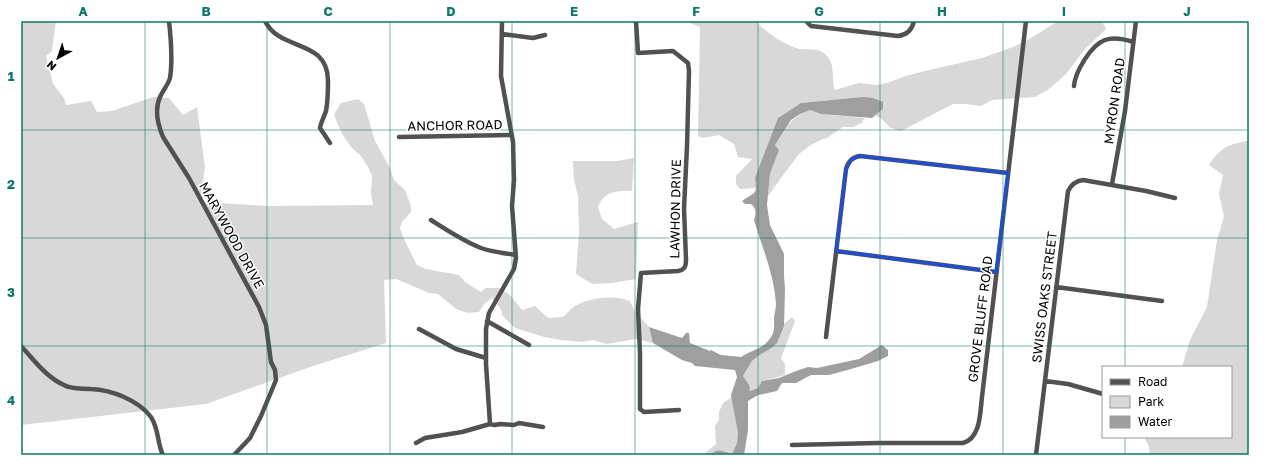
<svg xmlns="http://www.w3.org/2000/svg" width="1270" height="476" viewBox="0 0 1270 476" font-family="'Golos Text',sans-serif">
	<rect width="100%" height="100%" fill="#fff"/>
	<path fill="#d8d8d8" d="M21 21H56L52 51 46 56 53 84 64 98 66 105 91 101 97 112 112 111 153 97 169 98 183 115 197 107 205 167 200 202 267 206 373 205 371 193 372 176 367 165 360 155 351 147 342 134 334 115 341 103 358 99 364 104 375 141 390 168 394 180 405 190 411 206V212L402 222 400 228 404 239 417 265 426 269 459 275 465 282 481 292 486 288H499L510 295 522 310 535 306 548 318 563 317C567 314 570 309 575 306 592 297 612 295 630 301L635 312 649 327 653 343 636 339 607 344 593 340 582 342 561 340 544 337 515 328 502 315 501 309 492 298 484 304 479 312 468 313 456 309 438 294 429 293 396 279 384 280 386 343 313 366 206 404 21 425Z
		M682 21H756C765 32 786 46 800 49 809 50 818 47 826 55 836 64 831 79 835 90L859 83 876 85 887 83 906 76 925 71 982 58 1013 47 1031 38 1058 21H1102L1106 29 1085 49 1066 74 1049 89 1035 97 992 100 981 106 966 104H953L901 131 891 128 879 117 875 116 883 109 862 97 801 103 778 118 756 178 757 188 740 189 736 184V176L752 159 738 157 734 144 719 135 703 138 698 136 700 27 690 23Z
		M810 110 821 114 864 118 862 123 853 127H843L827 138 823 139 809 146 799 154 784 174 768 196 770 174 779 150 775 145C786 129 790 117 810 110Z
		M1246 141H1249V455H1150L1149 447 1144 437H1231V367H1182L1190 340 1207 307 1217 240 1224 216 1219 194 1223 175 1209 165C1220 148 1227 145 1246 141Z
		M634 158 632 191C615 191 605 191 598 207L602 219 614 229 638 222 636 279 612 283 592 284 576 274 579 233 578 196 574 180 573 161H617Z
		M792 317 795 321 781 358 785 364V375L762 381 758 388 750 391 743 376 752 361 758 356 770 349 784 324Z
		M732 397 738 433 737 443 732 454C724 452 717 447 711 455H703L716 444 715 426 719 420V412L723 403Z"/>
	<path fill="#9f9f9f" d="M862 97 873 98 883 102V109L872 118 821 114 810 110 800 114 791 120 775 145 779 150 770 174 767 205 770 225 784 254V276L785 289 784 326 777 343 770 349 758 356 752 361 743 376 749 385 750 391 758 388 762 381 779 378 796 371 808 367 817 368 859 359 882 345 888 350V356L878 361 851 369 829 375H811L796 383H782L777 391 758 395 748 401V430L744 455H711C717 447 724 452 732 454L737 443 738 433 731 395 737 377 735 370 695 366 692 363 682 360 653 343 649 327 682 338 686 333H689L690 343 710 351 711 350 721 355 741 357C751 350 764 349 771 337 775 332 774 325 774 319 774 314 776 309 776 304 774 274 762 247 754 220 756 214 757 209 751 204H745L742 201C754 192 758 196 755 178L778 118 801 103Z"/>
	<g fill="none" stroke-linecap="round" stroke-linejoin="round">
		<path stroke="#515151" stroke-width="4.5" d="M169 21C171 39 173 59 170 78 168 85 163 90 160 97 154 110 158 125 163 137L189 178 259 307 266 325 271 362 275 370 276 380 261 416 250 438 234 455
			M265 21C280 52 327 38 328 80 328 89 328 101 326 111 324 117 321 122 320 128L330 143
			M636 21 638 53 673 51 688 63 689 71 687 146 684 209 686 259C686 266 685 270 678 271L641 273 638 309 640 353V409L644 412 679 410
			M806 21 811 26 898 36C907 35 912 30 914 21
			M502 34 533 38 545 35
			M1074 86C1075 72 1091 45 1105 40 1114 37 1124 39 1133 42
			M399 137 512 135
			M1112 184 1125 111 1136 21
			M431 220C447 230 463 241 481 248 492 252 504 253 515 255
			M836 251 996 272
			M1056 287 1162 301
			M487 321 529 345
			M419 329 456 349 486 358
			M826 337 846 169C848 162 852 157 860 156L1008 173
			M21 346C34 360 46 377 64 385 73 390 81 388 91 389 112 390 138 400 151 417 159 429 157 443 163 455
			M1045 381 1068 384 1103 394
			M490 424 486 364V329L489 313 514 269 516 258 512 206 514 180 513 142 501 76 502 21
			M416 443 425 438 462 432 490 424 495 425 500 424 514 425 519 423 543 427
			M792 445 877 443H963C981 438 980 412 982 397L1026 21
			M1036 455 1068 191C1071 185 1076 181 1083 180L1146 191 1175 198"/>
	</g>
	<path fill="none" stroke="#1d4ed8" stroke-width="3" stroke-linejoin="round" d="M860 156 1008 173 996 272 836 251 846 169 852 159Z"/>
	<path fill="none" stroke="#0f766e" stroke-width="1" stroke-opacity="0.55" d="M145 21V455M267 21V455M390 21V455M512 21V455M635 21V455M758 21V455M880 21V455M1003 21V455M1125 21V367M21 130H1249M21 238H1249M21 346H1249M1125 437V455"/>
	<g text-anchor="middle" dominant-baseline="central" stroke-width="3" stroke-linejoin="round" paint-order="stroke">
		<g font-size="13" fill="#000" stroke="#fff">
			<text transform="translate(1114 101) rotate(-82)">MYRON ROAD</text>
			<text transform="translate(455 125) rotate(-1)">ANCHOR ROAD</text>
			<text transform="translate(675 209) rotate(-89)">LAWHON DRIVE</text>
			<text transform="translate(232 235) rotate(61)">MARYWOOD DRIVE</text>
			<text transform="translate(1044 297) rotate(-83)">SWISS OAKS STREET</text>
			<text transform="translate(980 319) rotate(-83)">GROVE BLUFF ROAD</text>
		</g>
	</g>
	<rect width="1270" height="476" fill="none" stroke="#ffffff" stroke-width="44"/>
	<rect x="1102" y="366" width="130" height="72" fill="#ffffff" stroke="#999999"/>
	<rect x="1110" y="379" width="20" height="6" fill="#515151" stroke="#999999"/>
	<text x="1138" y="386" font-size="12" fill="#000000">Road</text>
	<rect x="1110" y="396" width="20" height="12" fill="#d8d8d8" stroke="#999999"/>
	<text x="1138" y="406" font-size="12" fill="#000000">Park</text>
	<rect x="1110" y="416" width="20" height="12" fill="#9f9f9f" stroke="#999999"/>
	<text x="1138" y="426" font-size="12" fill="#000000">Water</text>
	<g transform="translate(58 58) rotate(220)" stroke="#ffffff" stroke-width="3" paint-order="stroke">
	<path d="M0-3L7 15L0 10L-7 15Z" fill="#000000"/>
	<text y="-6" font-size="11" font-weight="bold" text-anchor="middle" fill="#000000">N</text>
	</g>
	<rect x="22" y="22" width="1226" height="432" fill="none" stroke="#0f766e" stroke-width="1.5"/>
	<g font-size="13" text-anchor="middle" font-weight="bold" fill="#0f766e">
		<text x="83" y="16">A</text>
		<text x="206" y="16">B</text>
		<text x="328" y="16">C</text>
		<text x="451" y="16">D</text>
		<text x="574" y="16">E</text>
		<text x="696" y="16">F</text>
		<text x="819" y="16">G</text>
		<text x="942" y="16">H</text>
		<text x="1064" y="16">I</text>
		<text x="1187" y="16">J</text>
		<text x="11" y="81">1</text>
		<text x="11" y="189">2</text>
		<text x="11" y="297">3</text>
		<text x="11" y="405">4</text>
	</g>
</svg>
